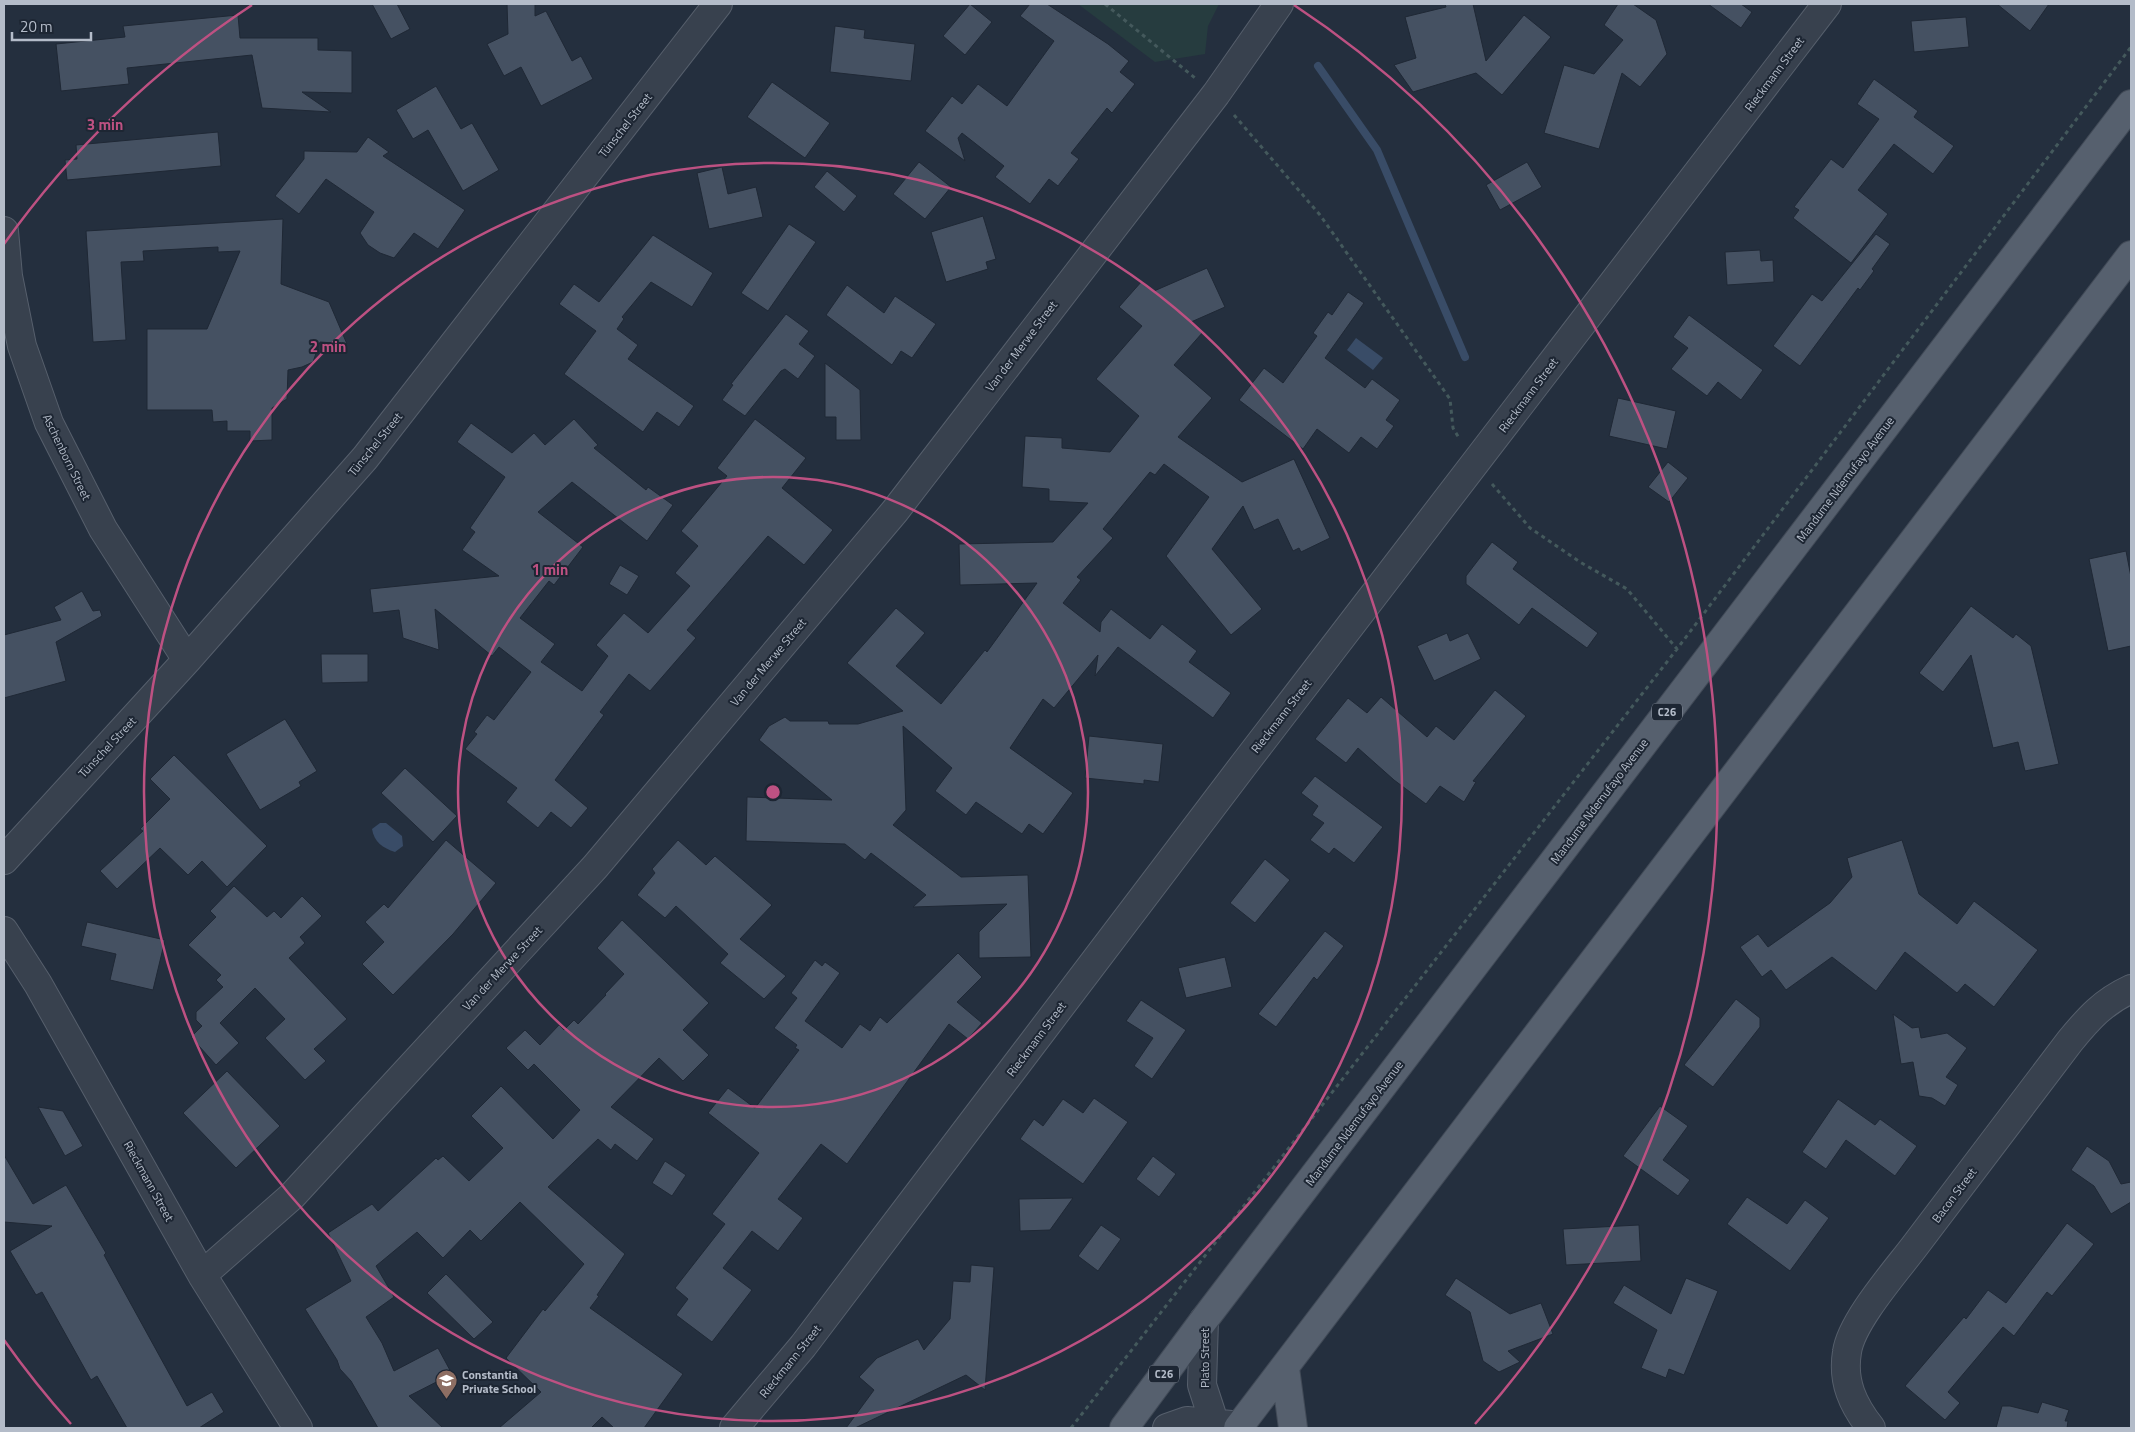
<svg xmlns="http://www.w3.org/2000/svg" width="2135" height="1432" viewBox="0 0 2135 1432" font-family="'Titillium Web',sans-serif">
	<rect width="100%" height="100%" fill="#242f3e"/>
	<path fill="#263c3f" d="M1078 4H1219L1208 26 1205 54 1155 62Z"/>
	<path fill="#394c67" d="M1356 338 1383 358 1373 370 1347 350Z
		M380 823H386L402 836 403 846 395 852C383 848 374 842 372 829Z"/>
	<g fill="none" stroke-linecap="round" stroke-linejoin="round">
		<path stroke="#394c67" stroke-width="8" d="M1318 66 1377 150 1465 357"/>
	</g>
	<path fill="#455162" stroke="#1f2835" d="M372 4H397L410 29 391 39Z
		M507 4H535V16L546 11 572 61 581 56 593 79 541 106 521 67 504 76 487 44 508 34Z
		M970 4 992 22 965 55 943 36Z
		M1030 4H1047L1108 44 1129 61 1120 72 1135 84 1112 113 1107 108 1071 153 1079 159 1058 186 1049 179 1030 204 995 177 1004 166 962 133 958 138 965 161 925 131 952 96 962 104 978 84 1007 106 1054 41 1020 16Z
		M1445 4H1473L1486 61 1524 15 1551 37 1502 95 1476 73 1413 92 1394 65 1416 58 1405 17 1446 7Z
		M1618 4H1633L1656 20 1667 54 1640 87 1622 73 1599 149 1544 133 1564 65 1594 74 1623 40 1604 25Z
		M1708 4H1741L1752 12 1741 28Z
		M1997 4H2049L2030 31Z
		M238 15 240 38H318V50L352 51V93L302 92 331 112 262 108 252 55 127 68 129 84 61 91 56 44 125 37 123 26Z
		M1966 17 1969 47 1914 52 1911 21Z
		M835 26 865 30 864 38 915 44 911 81 830 72Z
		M1874 79 1918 111 1914 117 1954 146 1933 174 1894 144 1858 190 1888 214 1851 263 1793 218 1799 210 1794 207 1831 159 1843 168 1879 119 1857 104Z
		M772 82 830 123 805 158 747 117Z
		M436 86 461 129 472 123 499 170 463 191 428 130 413 139 396 110Z
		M218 132 221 166 67 180 65 160 77 159 76 145Z
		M368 137 389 152 383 156 465 210 438 249 414 233 394 258 380 253 368 245 360 233 374 212 326 179 299 214 275 196 304 159V151L357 152Z
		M919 162 951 187 925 219 893 194Z
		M1527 162 1542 187 1500 210 1486 185Z
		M722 167 728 194 756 187 763 217 709 229 697 173Z
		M827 171 857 196 844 212 814 187Z
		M983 216 996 259 986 262 988 269 946 282 931 232Z
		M283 219 281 284 329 302 347 344 320 342 313 362 302 367 288 370 287 399 272 408V440L250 441V431H227V421L213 422 212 410H147V329H207L240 251 218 252V247L143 251 144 261 121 262 126 340 93 342 86 231Z
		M789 224 816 242 768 311 741 293Z
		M1876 234 1890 244 1872 269 1874 271 1860 290 1858 288 1800 366 1773 346 1812 294 1822 301Z
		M653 235 713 273 692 307 651 282 622 317 624 319 617 329 638 345 628 359 694 406 679 427 657 412 643 432 564 374 596 331 559 304 574 284 599 302Z
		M1760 250 1761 261 1773 260 1774 282 1727 285 1725 252Z
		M1207 268 1225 307 1191 322 1203 332 1174 365 1212 398 1178 437 1242 482 1294 459 1330 538 1301 552 1299 548 1293 551 1278 519 1254 530 1243 506 1212 549 1262 609 1231 635 1166 556 1209 497 1164 464 1155 475 1150 472 1103 529 1113 538 1077 577 1081 580 1063 603 1100 632 1101 622 1111 609 1150 639 1162 624 1197 651 1189 662 1231 693 1213 718 1118 647 1095 676 1098 655 1054 708 1043 699 1010 748 1073 793 1043 834 1029 824 1022 834 976 802 966 815 935 791 952 768 903 726 906 810 893 825 961 877 1028 875 1031 957 979 958V932L1007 904 913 907 926 895 871 853 865 860 845 844 746 841 747 797 832 800 759 740 769 726 785 717 790 721H828L829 724H858L903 711 847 663 896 608 925 633 896 666 941 704 985 650 987 652 1037 583 960 585 959 544 1053 542 1088 503 1049 501V489L1022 487 1025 436 1062 438V448L1110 452 1139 416 1096 379 1142 326 1119 307 1142 281 1154 291Z
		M847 285 884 313 895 296 936 324 912 358 901 351 892 365 826 315Z
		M1348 292 1364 303 1325 358 1365 388 1372 379 1400 400 1386 420 1394 426 1377 449 1361 437 1349 453 1317 429 1303 449 1239 400 1264 368 1283 383 1317 336 1313 333 1328 312 1332 315Z
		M786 314 809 331 799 344 815 356 798 379 785 369 781 371 745 416 722 400 733 385 731 384Z
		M1689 315 1763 370 1741 400 1718 382 1707 396 1671 369 1688 348 1673 337Z
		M825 363 860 390 861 440H836V417H825Z
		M1618 398 1676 411 1667 449 1609 436Z
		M574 419 598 445 594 448 646 490 648 487 673 505 647 541 572 482 538 512 583 547 554 585 549 581 520 618 555 644 541 662 582 691 608 656 596 645 624 613 648 633 690 586 675 573 698 546 681 531 727 476 717 468 755 419 806 458 782 488 833 530 804 565 768 536 687 630 696 638 650 691 629 674 600 712 604 715 555 780 588 808 571 828 551 812 538 828 506 802 517 788 465 749 477 734 474 732 487 715 494 720 531 672 499 647 492 656 435 609 439 650 403 638 399 610 373 613 370 589 499 576 462 550 475 532 470 528 505 477 457 442 471 423 512 453 534 433 545 445Z
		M1668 462 1688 478 1669 502 1648 487Z
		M1492 542 1518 562 1513 569 1598 633 1587 648 1532 608 1519 625 1466 584V576Z
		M2126 551 2131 577V646L2108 651 2089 559Z
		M620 565 639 576 627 595 609 584Z
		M82 591 93 611 100 610 102 616 56 642 66 681 4 698V635L61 620 54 607Z
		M1971 606 2013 638 2016 634 2031 646 2059 764 2025 771 2018 742 1993 748 1971 655 1943 692 1919 673Z
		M1447 633 1450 641 1468 633 1481 659 1434 681 1417 646Z
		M321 654H368V682L322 683Z
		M1495 690 1526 716 1473 781 1476 782 1464 802 1440 786 1426 804 1394 780 1358 748 1346 763 1315 739 1348 698 1367 713 1381 697 1427 737 1436 726 1454 740Z
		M285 719 317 771 299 782 301 786 260 810 226 754Z
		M1089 736 1163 744 1159 782 1144 780V784L1085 778Z
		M174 755 267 846 227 887 202 861 188 875 160 848 117 889 100 871 143 831 140 829 170 799 150 779Z
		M405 768 457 816 433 842 381 793Z
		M1315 776 1383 827 1354 863 1334 848 1329 854 1310 840 1324 823 1312 815 1318 806 1301 793Z
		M446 840 496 883 453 934 393 995 362 964 384 942 365 922 384 904 388 908Z
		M678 840 706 865 715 856 772 905 740 939 786 976 764 999 720 963 728 954 676 906 665 918 637 895 655 873 652 869Z
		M1902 840 1919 894 1957 924 1974 901 2038 950 1994 1007 1965 984 1957 993 1905 952 1876 991 1832 957 1786 990 1771 970 1762 977 1740 947 1758 934 1768 947 1830 903 1852 877 1847 858Z
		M1265 859 1290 880 1255 923 1230 903Z
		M234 886 267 917 274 911 281 918 302 896 322 916 300 937 305 943 289 958 347 1019 314 1049 326 1061 305 1080 265 1038 285 1019 255 988 220 1023 239 1043 216 1065 191 1037 202 1026 196 1020V1012L223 987 216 980 221 975 188 945 216 917 210 911Z
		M622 920 709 1003 683 1030 709 1055 683 1081 659 1058 611 1107 654 1139 637 1161 615 1144 611 1150 598 1139 548 1187 625 1254 597 1295 599 1296 590 1308 683 1374 644 1428H614L602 1417 591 1428H499L541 1392 506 1358 543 1309 545 1311 584 1264 520 1202 481 1241 470 1230 443 1258 417 1232 376 1266 394 1297 366 1317 382 1343 394 1371 438 1348 452 1374 409 1396 443 1428H378L351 1381 340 1369 337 1360 305 1309 351 1281 328 1233 372 1204 378 1211 436 1158 438 1160 443 1156 469 1181 503 1148 471 1116 501 1086 553 1139 580 1110 534 1064 528 1070 506 1048 525 1030 540 1045 559 1025 564 1030 574 1020 578 1024 606 995 605 994 624 974 597 948Z
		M87 922 165 940 153 990 110 980 116 954 81 946Z
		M1325 931 1344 946 1317 980 1314 977 1276 1027 1258 1014Z
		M958 953 982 977 957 1002 982 1023 968 1039 949 1024 847 1164 821 1144 778 1199 803 1218 778 1251 752 1231 723 1268 752 1290 712 1342 676 1315 688 1299 675 1288 725 1224 712 1214 759 1153 708 1113 728 1088 755 1108 799 1050 795 1048 797 1045 774 1028 797 998 791 993 815 960 822 966 825 962 840 973 805 1021 842 1048 860 1024 870 1031 880 1017 887 1023Z
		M1225 957 1232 987 1186 998 1178 968Z
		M1736 999 1760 1018V1027L1713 1087 1684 1065Z
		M1141 1000 1186 1030 1152 1079 1134 1066 1153 1038 1126 1021Z
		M1893 1014 1912 1028 1919 1027 1921 1038 1947 1033 1967 1048 1946 1077 1958 1085 1945 1106 1932 1098 1919 1096 1913 1062 1901 1064Z
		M227 1071 280 1126 236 1168 183 1113Z
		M1094 1098 1128 1122 1083 1184 1020 1139 1034 1119 1043 1126 1063 1099 1083 1113Z
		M1838 1099 1875 1125 1880 1119 1917 1146 1895 1176 1846 1140 1826 1169 1802 1152Z
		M1660 1106 1688 1126 1663 1160 1690 1180 1678 1196 1623 1156Z
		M38 1107 63 1111 83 1146 65 1156Z
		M2087 1146 2109 1161 2121 1184 2131 1182V1202L2111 1214 2094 1186 2071 1170Z
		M4 1155 33 1204 66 1185 106 1253 104 1255 187 1406 212 1392 224 1412 199 1428H127L97 1376 91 1380 42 1292 36 1295 10 1251 52 1226 4 1222Z
		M1153 1156 1176 1174 1159 1197 1136 1179Z
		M665 1161 686 1175 672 1196 652 1183Z
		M1747 1197 1787 1224 1805 1200 1829 1218 1790 1271 1727 1224Z
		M1073 1198 1050 1230 1020 1231 1019 1199Z
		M2067 1223 2094 1244 2052 1296 2047 1292 2014 1336 2003 1327 1948 1392 1960 1403 1945 1420 1905 1386 1964 1317 1966 1319 1988 1290 2006 1303Z
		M1101 1225 1121 1239 1098 1271 1078 1256Z
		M1639 1225 1641 1261 1566 1265 1563 1229Z
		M971 1265 994 1267 985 1390 966 1375 855 1428H846L874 1390 859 1377 877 1358 918 1339 924 1350 950 1319 953 1281 970 1282Z
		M446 1274 493 1322 474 1339 427 1293Z
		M1456 1278 1510 1314 1541 1303 1553 1334 1508 1351 1520 1362 1499 1372 1483 1361 1470 1312 1445 1295Z
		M1686 1278 1718 1291 1684 1375 1669 1369 1666 1378 1641 1368 1657 1330 1613 1303 1624 1285 1671 1314Z
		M2042 1402 2069 1410 2065 1421H2068L2067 1428H1996L2002 1406H2010L2038 1413Z"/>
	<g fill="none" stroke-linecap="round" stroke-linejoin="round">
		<defs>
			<path id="minor" d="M4 231 8 276 22 346 49 423 103 529 187 660
				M4 860 187 660 365 458 718 4
				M4 931 38 984 202 1275 298 1428
				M202 1275 292 1196 595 867 895 511 1216 94 1279 4
				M1204 1320 1202 1385 1216 1428
				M734 1428 803 1346 1245 763 1827 4
				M1167 1428 1187 1421 1231 1425
				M1871 1428C1853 1405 1842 1382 1847 1352 1851 1322 1895 1272 1914 1247 1966 1179 2018 1110 2070 1041 2089 1018 2103 1002 2131 989"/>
			<path id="major" d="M1285 1368 1293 1428
				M1124 1428 1204 1320 2131 104
				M1238 1428 2131 255"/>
		</defs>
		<use href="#minor" stroke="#565f6c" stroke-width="30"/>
		<use href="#major" stroke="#414a57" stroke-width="30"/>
		<path stroke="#44595c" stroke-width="3" stroke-dasharray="4 4" stroke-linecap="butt" d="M1105 4 1195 78
			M1234 115 1320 215 1450 399 1453 428 1459 438
			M1492 484 1530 528 1580 562 1627 589 1677 649
			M1071 1428 1677 649 2131 47"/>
		<use href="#minor" stroke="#38414e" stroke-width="28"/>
		<use href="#major" stroke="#56606e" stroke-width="28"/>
	</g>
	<g fill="none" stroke="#bd5182" stroke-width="2.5">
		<circle cx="773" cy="792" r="315"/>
		<circle cx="773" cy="792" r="629"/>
		<path d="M71 1424A944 944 0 0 1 4 1340M4 244A944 944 0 0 1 252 5M1294 5A944 944 0 0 1 1475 1424"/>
	</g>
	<defs>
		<symbol id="school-pin" viewBox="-11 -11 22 30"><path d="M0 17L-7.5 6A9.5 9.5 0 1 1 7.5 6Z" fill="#8d6e63" stroke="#1d2633"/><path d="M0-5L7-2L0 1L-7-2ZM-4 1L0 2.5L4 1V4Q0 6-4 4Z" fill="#fff"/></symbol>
	</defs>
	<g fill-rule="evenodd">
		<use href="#school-pin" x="434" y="1368" width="25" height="34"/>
	</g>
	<g text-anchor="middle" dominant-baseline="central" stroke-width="4" stroke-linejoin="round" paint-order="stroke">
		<g fill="#1d2633" stroke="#878f9c" stroke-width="1">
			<rect x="1652" y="703.5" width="30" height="17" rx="4"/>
			<rect x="1149" y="1365.5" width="30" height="17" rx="4"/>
		</g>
		<g font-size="11" font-weight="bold" fill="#b4bcc9">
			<text x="1667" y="712">C26</text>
			<text x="1164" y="1374">C26</text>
		</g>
		<g font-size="12" fill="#b4bcc9" stroke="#1d2633">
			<text transform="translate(1774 74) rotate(-53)">Rieckmann Street</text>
			<text transform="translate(625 125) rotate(-52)">Tünschel Street</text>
			<text transform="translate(1021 346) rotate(-53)">Van der Merwe Street</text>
			<text transform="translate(1528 395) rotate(-53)">Rieckmann Street</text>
			<text transform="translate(375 444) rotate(-51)">Tünschel Street</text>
			<text transform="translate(67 457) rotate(64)">Aschenborn Street</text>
			<text transform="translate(1845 479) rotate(-53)">Mandume Ndemufayo Avenue</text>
			<text transform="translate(768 662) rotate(-50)">Van der Merwe Street</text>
			<text transform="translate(1281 716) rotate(-52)">Rieckmann Street</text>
			<text transform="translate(107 747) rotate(-47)">Tünschel Street</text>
			<text transform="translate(1599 801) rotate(-53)">Mandume Ndemufayo Avenue</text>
			<text transform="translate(502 968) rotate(-47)">Van der Merwe Street</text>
			<text transform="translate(1036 1039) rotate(-53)">Rieckmann Street</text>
			<text transform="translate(1354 1123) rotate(-53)">Mandume Ndemufayo Avenue</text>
			<text transform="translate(149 1181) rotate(61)">Rieckmann Street</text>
			<text transform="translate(1954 1195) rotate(-53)">Bacon Street</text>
			<text transform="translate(1204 1358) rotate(-90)">Plato Street</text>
			<text transform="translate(790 1361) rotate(-51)">Rieckmann Street</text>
		</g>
		<g font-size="12" font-weight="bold" fill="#b4bcc9" stroke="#1d2633" text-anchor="start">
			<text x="462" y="1374">Constantia<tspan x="462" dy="14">Private School</tspan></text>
		</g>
	</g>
	<circle cx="773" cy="792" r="8" fill="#bd5182" stroke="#1d2633" stroke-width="2.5"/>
	<g font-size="15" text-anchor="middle" font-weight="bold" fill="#bd5182" stroke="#1d2633" stroke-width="4" stroke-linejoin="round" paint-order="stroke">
		<text x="105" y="130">3 min</text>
		<text x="328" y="352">2 min</text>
		<text x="550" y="575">1 min</text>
	</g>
	<rect width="2135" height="1432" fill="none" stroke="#b4bcc9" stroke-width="10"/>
	<path d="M12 32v8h79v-8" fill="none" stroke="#b4bcc9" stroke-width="2.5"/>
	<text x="20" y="32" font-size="15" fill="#b4bcc9" stroke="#1d2633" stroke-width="4" paint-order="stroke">20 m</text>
</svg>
